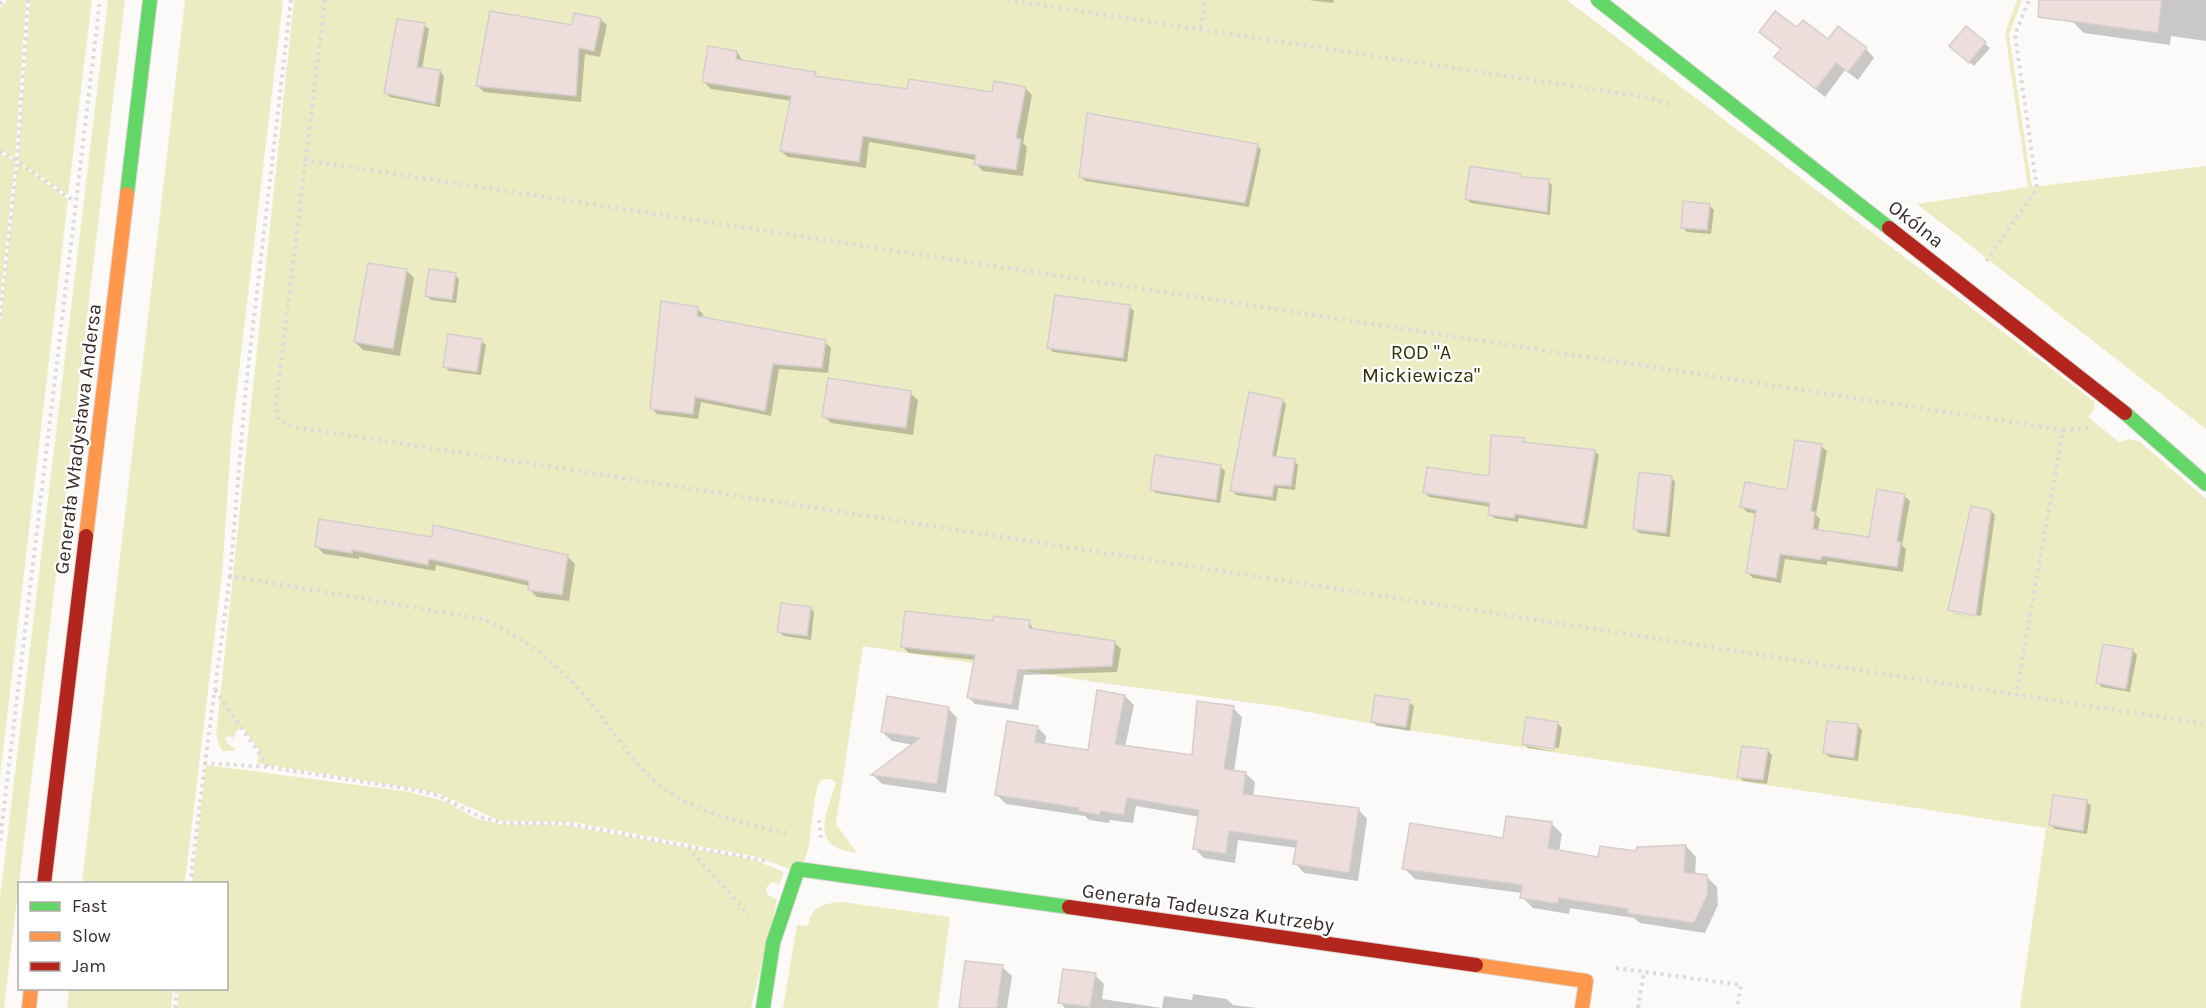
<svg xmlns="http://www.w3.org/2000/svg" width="2206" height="1008" viewBox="0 0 2206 1008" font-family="Karla,sans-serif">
	<rect width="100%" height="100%" fill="#fcfaf8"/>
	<path fill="#ececc3" d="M7 0H26L15 159 0 150V8Z
		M30 0H92L68 195 18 161Z
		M108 0H125L4 1008H0V898Z
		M185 0H283L232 430 222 574 185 883H82Z
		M294 0H1567L2095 402 2094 409 2088 417 2119 442 2128 439 2139 441 2206 499V1008H2020L2046 828 1395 728 1275 706 1095 682 863 646 836 824 857 853C809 848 825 816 836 783L831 779 821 780C814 787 811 833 809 845 807 855 803 864 800 873L757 857 573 822 501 821 439 794 418 789 257 763 259 750 243 728 237 730 233 738 228 736 225 738 227 743 234 748V751H222L216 736Z
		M2017 0H2022L2009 34 2032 187 2206 166V429L1917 204 2028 187 2005 33Z
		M0 153 15 161 0 303Z
		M18 162 68 199 0 777V324Z
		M206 765 410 792 447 802 477 819 499 824 565 825 755 860 784 872 779 885 773 881 766 888 767 894 777 900 751 1008H177L179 989 226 988V884L192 883Z
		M843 902 950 917 938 1008H783L797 925 808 926C811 906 825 903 843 902Z
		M69 989V988L173 989 171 1008H67Z"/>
	<path fill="#0003" d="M1308 0H1334L1333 3Z
		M2075 0H2206V41L2171 36 2170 45 2084 33 2072 21Z
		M600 19 607 25 600 57 585 54 581 102 484 92 478 86 573 27Z
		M424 25 429 29 422 69 440 71 444 76 440 107 390 97 386 93Z
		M1966 28 1990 48 1974 66 1955 51Z
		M1798 29 1828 41 1866 49 1874 58 1858 80 1845 70 1825 97 1776 57 1782 50 1761 32Z
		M737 52 743 61 815 74 819 78 909 91 993 94 1025 88 1032 95 1023 143 1027 147 1023 176 983 171 976 164V160L869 142 866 168 788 157 781 151 792 101 711 89 704 82Z
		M1257 145 1261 150 1249 207 1085 181 1080 176Z
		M1520 175 1524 179 1548 181 1552 185 1550 215 1471 203 1466 199Z
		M1709 205 1714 210 1711 234 1687 232 1682 227Z
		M406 270 414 278 400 356 363 350 355 342Z
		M455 275 459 279 456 303 431 300 426 295Z
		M1129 306 1134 311 1127 362 1053 352 1049 348Z
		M697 308 703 314 702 319 825 342 831 348 828 373 779 369 771 416 701 402 698 419 657 414 651 408Z
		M481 341 486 345 481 375 449 371 445 366Z
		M910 393 918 400 913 435 831 423 824 416Z
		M1282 400 1286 404 1276 458 1294 460 1298 465 1295 490 1278 488 1276 501 1236 495 1232 490Z
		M1523 440 1528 444 1594 451 1599 455 1587 529 1519 518 1518 522 1494 518 1490 514 1491 507 1429 497 1425 492 1490 478Z
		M1821 446 1827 451 1816 515 1820 519 1818 531 1870 539 1904 496 1910 501 1902 545 1906 549 1903 572 1827 561V565L1785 559 1781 583 1753 578 1747 572 1757 514 1747 512 1742 507 1789 492Z
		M1220 466 1225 471 1220 503 1156 493 1152 489Z
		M1671 477 1675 482 1670 537 1639 533 1635 529Z
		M1991 511 1995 515 1981 616 1953 610V613L1980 620 1955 614 1950 610Z
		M433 538 567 556 575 564 569 601 537 597 529 589 530 586 436 565 435 571 359 557V559L324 554 316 546Z
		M810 608 814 612 811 640 784 636 779 632Z
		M1029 622 1035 631 1115 643 1121 649 1117 672 1024 675 1018 710 975 704 969 698 976 660 909 653 903 647 995 623Z
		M2104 645 2133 651 2137 655 2130 692 2102 687 2097 683Z
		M1125 696 1134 705 1125 747 1193 757 1233 708 1242 717 1234 772 1245 773 1255 782 1253 797 1358 809 1367 819 1358 881 1304 873 1295 863 1297 848 1238 840 1235 863 1204 858 1195 849 1200 817 1136 806 1133 823 1110 820 1109 823 1089 820 1085 816 1006 804 997 795 1037 727 1046 736 1045 745 1089 752Z
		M1409 702 1414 706 1410 731 1377 726 1372 721Z
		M948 708 957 718 946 793 882 784 873 775 914 745 892 741 882 732Z
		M1558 723 1562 728 1559 748 1527 743V746L1558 752 1528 748 1524 743Z
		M1858 726 1862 730 1858 761 1829 757 1825 753Z
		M1767 750 1772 755 1767 784 1743 781 1739 776Z
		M2087 802 2091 806 2087 834 2055 829 2050 825Z
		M1551 823 1562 834 1559 851 1599 858 1686 846 1696 857 1695 875 1706 876 1717 887 1718 905 1705 933 1640 923 1634 918 1570 908 1569 914 1533 908 1522 897V893L1415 879 1404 868Z
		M1002 967 1012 976 1007 1008H961Z
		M1095 975 1104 984 1102 999 1162 1008 1164 996 1192 1000 1193 994 1227 999 1233 1005 1257 1008H1065L1060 1002Z"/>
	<path fill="#eddddb" stroke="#d4cecd" stroke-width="1.5" d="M2039 0H2162L2158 33 2038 17Z
		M490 11 572 25 574 13 601 18 594 51 579 48 576 96 476 86Z
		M1775 11 1797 27 1803 20 1828 39 1838 26 1867 48 1848 72 1836 63 1816 89 1774 57 1781 49 1759 32Z
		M397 19 425 23 417 67 440 70 435 104 384 93Z
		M1966 26 1986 42 1969 63 1949 46Z
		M708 46 737 51 736 59 816 72 815 76 907 89 909 79 992 92 994 81 1026 87 1016 138 1021 139 1016 170 974 164 976 155 863 136 859 162 780 151 791 96 702 82Z
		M1087 113 1258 144 1245 203 1079 177Z
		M1470 166 1521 174V177L1549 179 1547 212 1465 199Z
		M1683 201 1710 204 1707 230 1681 228Z
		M368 263 407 269 393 349 354 342Z
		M429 269 456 273 452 300 425 296Z
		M1055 295 1130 305 1123 358 1047 348Z
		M661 301 698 307 697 316 826 340 822 368 773 364 765 411 695 397 693 414 650 409Z
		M448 334 482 339 477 372 443 367Z
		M828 378 911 391 906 428 822 417Z
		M1249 392 1283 399 1272 456 1295 459 1291 486 1274 485 1272 497 1230 491Z
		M1491 435 1524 438 1523 442 1595 450 1583 525 1515 514 1514 518 1488 515 1490 503 1423 493 1427 467 1489 476Z
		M1795 440 1822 444 1811 511 1815 512 1813 529 1869 537 1877 489 1905 494 1897 541 1901 542 1897 567 1822 556 1821 560 1780 554 1776 578 1746 573 1756 510 1740 507 1745 482 1787 490Z
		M1155 455 1221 465 1216 500 1150 490Z
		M1639 472 1672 476 1666 533 1633 529Z
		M1971 506 1991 510 1976 616 1948 610Z
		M319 519 432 537 433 525 568 555 562 595 528 590 529 581 429 559 428 565 352 550V553L315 547Z
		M781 603 811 607 807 636 777 632Z
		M905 611 993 621 994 616 1030 620 1029 628 1115 641 1112 666 1018 670 1012 705 967 698 975 655 901 647Z
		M2103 644 2133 649 2126 689 2096 683Z
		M1097 690 1125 695 1115 744 1192 755 1197 701 1234 706 1224 769 1246 772 1243 794 1359 808 1349 873 1293 864 1297 841 1229 831 1226 854 1193 849 1199 810 1127 798 1124 815 1101 811 1100 815 1078 811 1079 808 995 795 1007 721 1038 726 1035 742 1088 750Z
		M1375 695 1410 700 1406 727 1371 722Z
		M887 696 949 707 937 784 871 775 920 738 881 732Z
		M1526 717 1558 722 1554 749 1522 744Z
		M1827 721 1858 724 1854 758 1823 753Z
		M1742 746 1768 749 1763 780 1737 777Z
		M2053 795 2087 800 2083 831 2049 825Z
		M1506 816 1552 822 1548 848 1598 857 1600 846 1636 851 1637 847 1686 845 1684 872 1707 875 1708 894 1694 923 1627 913 1628 909 1559 898 1558 904 1520 898 1522 885 1402 869 1410 823 1503 838Z
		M965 961 1003 965 997 1008H959Z
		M1063 969 1096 973 1090 1007 1058 1003Z"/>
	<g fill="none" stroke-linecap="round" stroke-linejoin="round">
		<defs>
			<path id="fast" d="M1598 0 1889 228
				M127 194 150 0
				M2125 413 2206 484
				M763 1008 773 943 798 869 1069 907"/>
			<path id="slow" d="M86 536 127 194
				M1476 965 1586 981 1582 1008
				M29 1008 31 988"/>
			<path id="jam" d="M1889 228 2125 413
				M44 884 86 536
				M1069 907 1476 965"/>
		</defs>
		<use href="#fast" stroke="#ddd7d4" stroke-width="16"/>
		<use href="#slow" stroke="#ddd7d4" stroke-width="16"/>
		<use href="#jam" stroke="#ddd7d4" stroke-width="16"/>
		<path stroke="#dcdbd9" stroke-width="4" stroke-dasharray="3 4.5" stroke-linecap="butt" d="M28 0 17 161 75 202
			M291 0 246 386 230 576 483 619C522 637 558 663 585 696 612 727 632 766 666 790 702 815 749 825 791 834
			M325 0 276 404 278 420 295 427 2206 724
			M1007 0 1651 98 1673 105
			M0 4 3 0
			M1201 28 1205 0
			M0 151 17 161 0 317
			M304 160 2063 430 2016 695
			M1986 261 2037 189 2015 35 2029 0
			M2063 430 2089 428
			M230 576 205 763 269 767 416 790 437 795 481 817 503 823H565L766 861
			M215 690 269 767
			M819 820 821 839
			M0 841 100 0
			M688 847 749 915
			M190 884 205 763
			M1616 968 1741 985 1737 1008
			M175 1008 177 988
			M1638 1008 1644 972"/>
		<use href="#fast" stroke="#63d668" stroke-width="14"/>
		<use href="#slow" stroke="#ff974d" stroke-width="14"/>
		<use href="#jam" stroke="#b3261e" stroke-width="14"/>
	</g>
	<g text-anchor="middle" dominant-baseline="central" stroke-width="4.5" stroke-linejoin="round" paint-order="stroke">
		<g font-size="20" fill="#352c28" stroke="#fff">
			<text transform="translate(1916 224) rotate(38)">Okólna</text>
			<text transform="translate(78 439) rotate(-83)">Generała Władysława Andersa</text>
			<text transform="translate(1208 908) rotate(8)">Generała Tadeusza Kutrzeby</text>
		</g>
		<g font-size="20" fill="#303008" stroke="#fff">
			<text x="1421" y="352">ROD "A<tspan x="1421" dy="23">Mickiewicza"</tspan></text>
		</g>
	</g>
	<rect x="18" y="882" width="210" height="108" fill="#ffffff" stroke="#aeaba9" stroke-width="1.5"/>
	<rect x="30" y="902" width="30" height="9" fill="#63d668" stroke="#aeaba9" stroke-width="1.5"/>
	<text x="72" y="912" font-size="18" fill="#352c28">Fast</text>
	<rect x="30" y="932" width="30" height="9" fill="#ff974d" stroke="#aeaba9" stroke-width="1.5"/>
	<text x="72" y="942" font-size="18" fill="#352c28">Slow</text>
	<rect x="30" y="962" width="30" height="9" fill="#b3261e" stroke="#aeaba9" stroke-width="1.5"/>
	<text x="72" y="972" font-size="18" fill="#352c28">Jam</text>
</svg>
